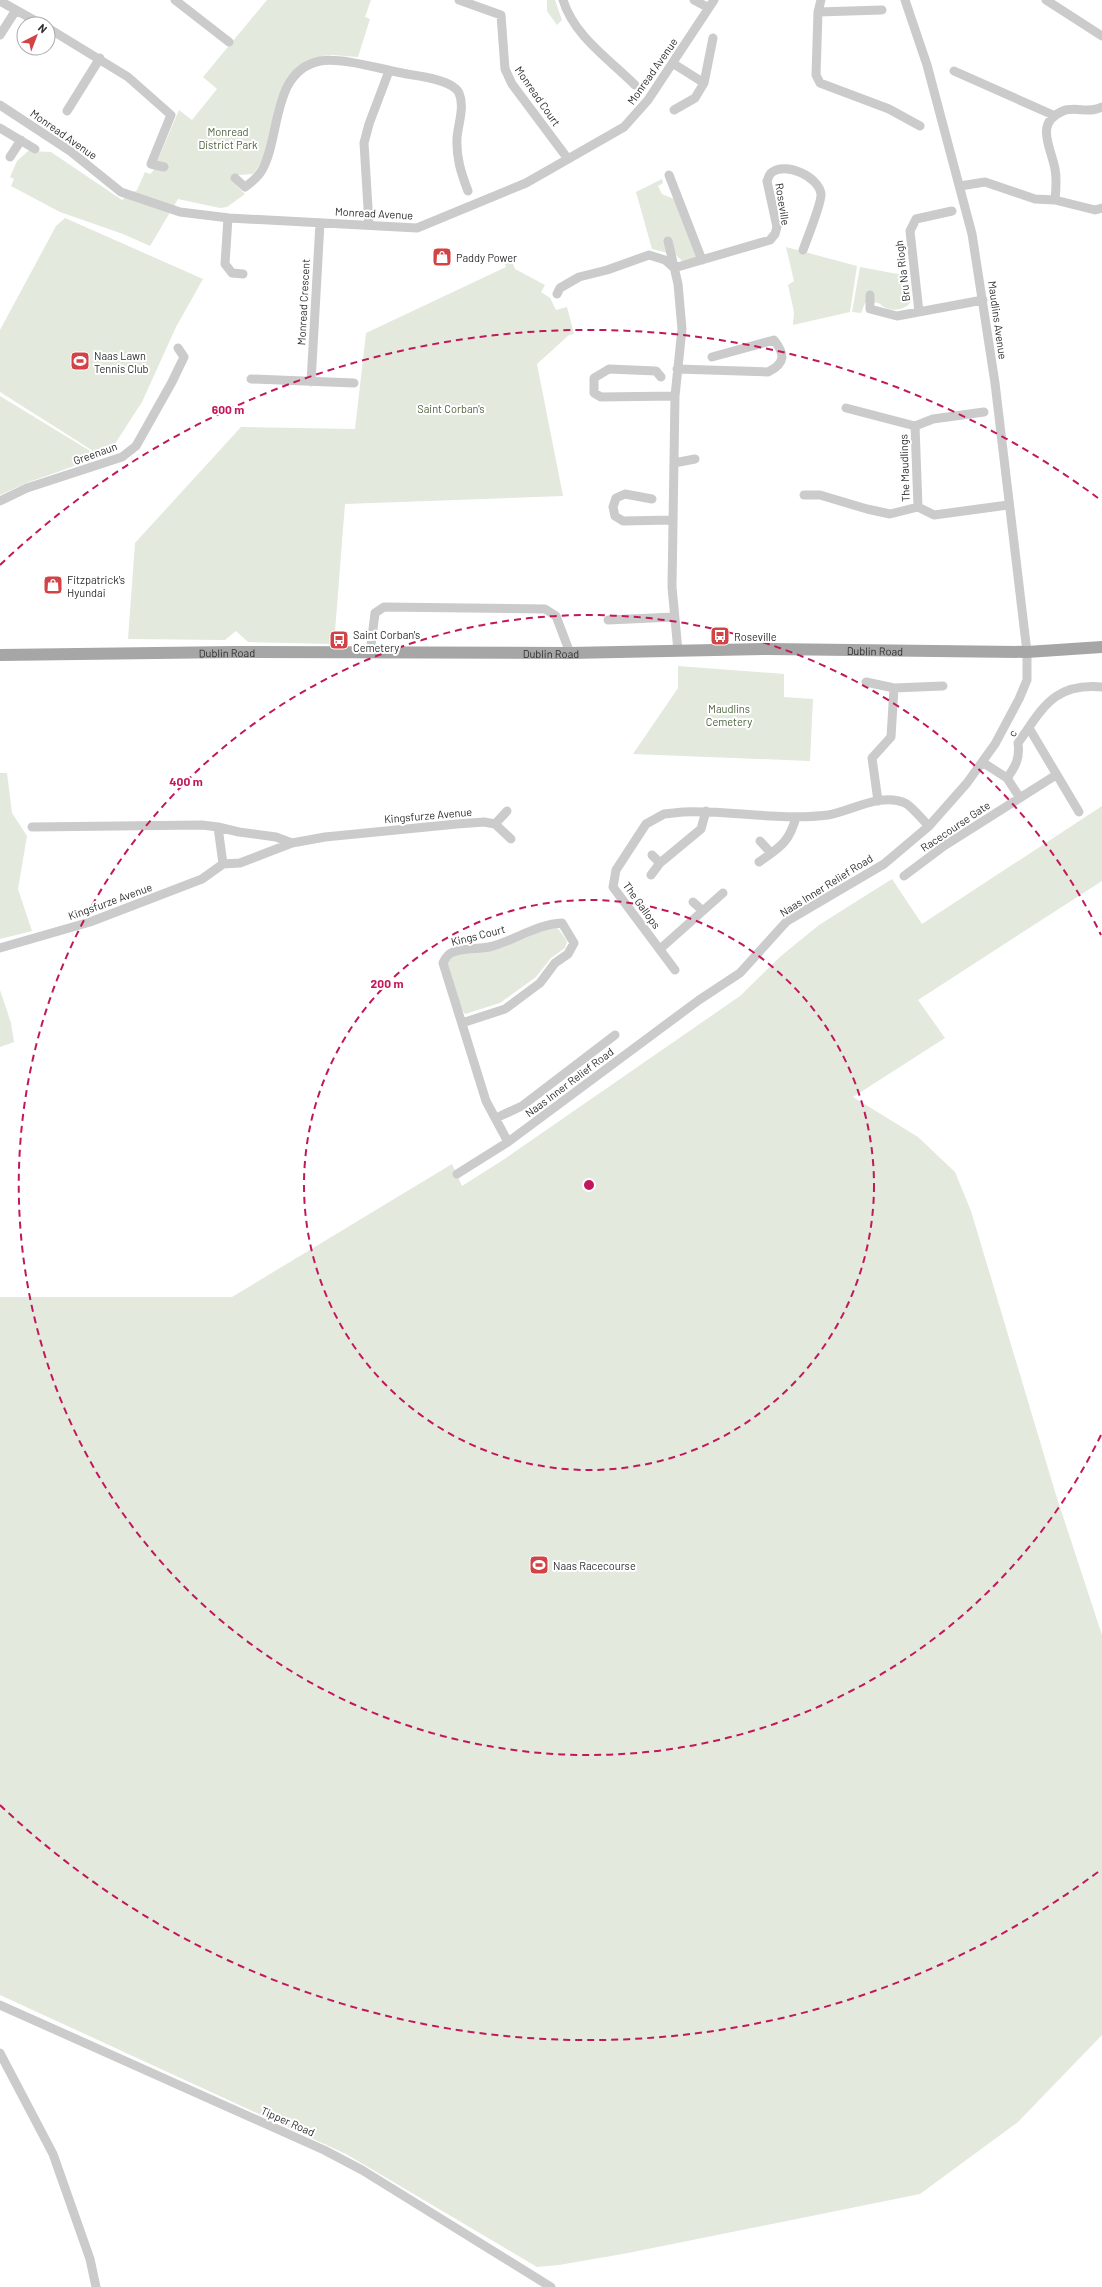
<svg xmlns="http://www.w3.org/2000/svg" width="1102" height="2287" viewBox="0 0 1102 2287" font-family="Barlow,sans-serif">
	<rect width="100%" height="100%" fill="#fff"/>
	<path fill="#e3e9dd" d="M267 0H371L365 17 370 19 358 57 332 55 321 56 320 59C308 60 302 64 294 73 270 98 275 125 264 156 262 162 257 168 253 174L238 175 232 181 245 194 227 207 220 208 178 199 150 246 123 234 60 212 11 186 14 179 10 177 17 161 28 151 51 152 122 200 137 190 145 172 150 174 153 171 179 110 192 120 217 89 203 77Z
		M547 0H555L562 20 557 25 547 11Z
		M662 179 663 183 658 186 662 194 674 199 697 258 682 261 676 255 652 249 636 192Z
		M65 218 203 279 176 327 142 402 109 453 101 456 0 392V330L56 226Z
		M786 247 857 266 850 312 793 325 794 312 788 285 794 281Z
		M512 261 515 269 545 285 541 292 550 298 556 310 567 307 574 334 569 335 537 364 563 496 345 504 334 644 248 642 236 631 225 640 128 639 135 543 241 427 355 429 366 333 506 267 505 264Z
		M860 267 908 276 912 300C907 309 896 312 886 308 883 307 881 304 878 303 874 302 869 303 865 303L861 313 852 312Z
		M0 396 100 457 29 482 0 495Z
		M678 666 784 674V697L813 699 810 761 633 754 678 688Z
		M0 773H7L12 813 27 836 18 889 32 931 0 939Z
		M1102 806V881L918 1000 945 1038 853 1097 918 1137 955 1172 971 1211 1056 1495 1102 1635V2035L1018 2122 920 2194 628 2253 559 2265 537 2267 346 2154 0 1995V1297H232L452 1164 462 1186 503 1160 740 996 781 956 819 925 892 879 922 924Z
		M546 927H557L567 941 565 948 551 958 536 977 500 1003 465 1014 461 1008 447 962C458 949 483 950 500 947 517 943 532 936 546 927Z
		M0 990 11 1023 14 1042 0 1047Z"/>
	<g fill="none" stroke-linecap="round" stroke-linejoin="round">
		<path stroke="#cbcbcb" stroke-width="9" d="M175 0 229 42
			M459 0 501 15 505 69 512 84 568 159
			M563 0C574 36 609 59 635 85
			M694 0 709 8
			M821 0 818 12 816 75 820 83 889 109 920 126
			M1046 0 1102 36
			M0 1 41 24
			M818 12 882 10
			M48 28 128 77 171 115 151 164 164 167
			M0 35 16 10
			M674 64 704 83 713 38
			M954 71 1053 115
			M0 105 70 151 121 192 180 212 229 218 417 228 526 183 624 127 648 100 714 0
			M674 110 695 98 704 83
			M67 111 100 58
			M0 128 35 149
			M10 157 21 140
			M669 175 702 260
			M235 178 245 187C252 182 258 177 262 170 281 137 271 71 320 61 342 57 384 70 407 74 420 76 453 80 459 93 465 107 458 124 457 138 456 157 461 173 468 191
			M960 186 985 182 1035 199 1055 200 1095 210 1102 208
			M1055 200C1056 190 1057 179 1055 169 1051 147 1034 123 1063 111 1075 106 1090 114 1102 107
			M228 218 225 264 232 273 243 274
			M369 224 364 143 369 124 389 71
			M668 241 678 284 682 329 675 396 672 587 678 651
			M557 294 560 288 579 277 607 270 649 255 665 260 674 268 770 240 775 234 777 227 767 181C768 179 769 175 771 173 786 161 819 177 821 194 822 202 807 239 803 250
			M870 295V309L897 316 983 300
			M919 312 910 231 916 219 952 211
			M677 369 768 372C786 363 785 354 774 340L712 357
			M661 377 656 371 609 369 594 378V393L601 397 675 396
			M251 379 354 383
			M311 382 320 223
			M846 408 915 426 918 507
			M915 426 933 419 984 412
			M674 463 695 459
			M804 495H820L867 509 890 514 918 507 934 515 1008 505
			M652 499 625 494 616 498 613 507 615 516 623 521 673 520
			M0 501 27 488 122 457 136 446 172 382 184 357 178 348
			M608 620 674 617
			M370 653 375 613 384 607 545 609 556 616 570 653
			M866 682 894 688 943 686
			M1029 728 1079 812
			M982 762 1007 778 1020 798
			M1007 778C1016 766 1020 758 1018 743 1043 708 1053 683 1102 687
			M878 801 872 758 891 737 894 688
			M507 811 495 824 511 839
			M218 827 239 832 276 837 292 843 325 837 457 824 484 822 495 824
			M760 841 771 853
			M652 855 660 863
			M759 862C780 847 789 843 796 817
			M223 864 240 863 292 843
			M651 875 660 863 701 829 706 811
			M904 876 944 846 1056 775
			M693 902 703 911
			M0 948 90 922 202 879 223 864 218 827 202 825 32 827
			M660 949 723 893
			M675 970 613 887 616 870 646 824 664 814 683 812C731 810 780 821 828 815 852 811 881 792 905 803 913 807 922 820 929 826
			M462 1023 505 1009 540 983 555 963 568 954 574 943 562 923C537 924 514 941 489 947 478 949 463 948 453 952 447 954 445 959 443 963L486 1101 508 1142
			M496 1118 522 1106 615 1035
			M457 1174 508 1142 699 1000 740 973 787 921 884 864 929 826 967 783 995 744 1019 699 1027 680V652L995 383 972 234 927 65 905 0
			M0 2005 324 2150 362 2170 551 2287
			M0 2053 53 2154 90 2259 96 2287"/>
		<path stroke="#a6a6a6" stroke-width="12" id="s1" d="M0 655 234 652 570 653 768 649 1027 652 1102 647"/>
	</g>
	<g fill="none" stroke="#c2185b" stroke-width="2" stroke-dasharray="7 5">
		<circle cx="589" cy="1185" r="285"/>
		<path d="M1101 1435A570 570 0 1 1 1101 935"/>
		<path d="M1098 1872A855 855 0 0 1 0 1805M0 565A855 855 0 0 1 1098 498"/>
	</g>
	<defs>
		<symbol id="shop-square" viewBox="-11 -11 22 22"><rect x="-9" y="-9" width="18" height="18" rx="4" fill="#d14345" stroke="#fff"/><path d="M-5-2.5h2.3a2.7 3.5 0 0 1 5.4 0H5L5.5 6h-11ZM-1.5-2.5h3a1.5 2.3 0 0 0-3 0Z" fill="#fff"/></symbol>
		<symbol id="stadium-square" viewBox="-11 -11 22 22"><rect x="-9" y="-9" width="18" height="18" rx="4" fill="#d14345" stroke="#fff"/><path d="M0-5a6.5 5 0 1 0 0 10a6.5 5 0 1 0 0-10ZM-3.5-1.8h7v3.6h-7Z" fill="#fff"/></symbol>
		<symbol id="bus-square" viewBox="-11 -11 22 22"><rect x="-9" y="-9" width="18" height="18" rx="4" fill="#d14345" stroke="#fff"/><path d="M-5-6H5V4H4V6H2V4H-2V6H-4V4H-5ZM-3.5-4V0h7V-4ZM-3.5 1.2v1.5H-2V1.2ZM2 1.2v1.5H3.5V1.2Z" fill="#fff"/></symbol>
	</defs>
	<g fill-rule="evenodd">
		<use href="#shop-square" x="431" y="246" width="22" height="22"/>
		<use href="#stadium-square" x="69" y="350" width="22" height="22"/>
		<use href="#shop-square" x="42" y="574" width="22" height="22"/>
		<use href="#bus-square" x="709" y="625" width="22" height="22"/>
		<use href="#bus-square" x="328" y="629" width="22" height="22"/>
		<use href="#stadium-square" x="528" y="1554" width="22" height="22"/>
	</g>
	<g text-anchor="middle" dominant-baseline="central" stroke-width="4" stroke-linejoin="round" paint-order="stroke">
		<g font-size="11" fill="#2e2e2e" stroke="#fff">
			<text transform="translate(652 71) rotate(-55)">Monread Avenue</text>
			<text transform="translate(538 96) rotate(55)">Monread Court</text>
			<text transform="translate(64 134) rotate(35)">Monread Avenue</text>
			<text transform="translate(783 204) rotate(81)">Roseville</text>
			<text transform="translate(374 213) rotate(3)">Monread Avenue</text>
			<text transform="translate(902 271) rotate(-97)">Bru Na Riogh</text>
			<text transform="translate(303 302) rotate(-87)">Monread Crescent</text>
			<text transform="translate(998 320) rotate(82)">Maudlins Avenue</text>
			<text transform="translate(95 453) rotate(-20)">Greenaun</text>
			<text transform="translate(904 468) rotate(-92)">The Maudlings</text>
			<text stroke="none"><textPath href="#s1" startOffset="875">Dublin Road</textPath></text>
			<text stroke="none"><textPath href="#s1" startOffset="227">Dublin Road</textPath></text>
			<text stroke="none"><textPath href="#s1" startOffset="551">Dublin Road</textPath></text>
			<text transform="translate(1012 733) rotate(-60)">c</text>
			<text transform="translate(428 815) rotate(-5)">Kingsfurze Avenue</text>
			<text transform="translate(955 826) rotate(-34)">Racecourse Gate</text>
			<text transform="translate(826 885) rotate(-32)">Naas Inner Relief Road</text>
			<text transform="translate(110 901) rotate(-20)">Kingsfurze Avenue</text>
			<text transform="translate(642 905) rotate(54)">The Gallops</text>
			<text transform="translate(478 935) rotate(-14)">Kings Court</text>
			<text transform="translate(569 1082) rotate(-37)">Naas Inner Relief Road</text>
			<text transform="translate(288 2121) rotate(24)">Tipper Road</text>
		</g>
		<g font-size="11" fill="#4f6440" stroke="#fff">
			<text x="228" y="131">Monread<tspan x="228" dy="13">District Park</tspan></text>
			<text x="451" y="408">Saint Corban's</text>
			<text x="729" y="708">Maudlins<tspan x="729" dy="13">Cemetery</tspan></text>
		</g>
		<g font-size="11" fill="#2e2e2e" stroke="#fff" text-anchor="start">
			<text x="456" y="257">Paddy Power</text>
			<text x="94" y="355">Naas Lawn<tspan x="94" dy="13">Tennis Club</tspan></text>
			<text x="67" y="579">Fitzpatrick's<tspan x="67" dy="13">Hyundai</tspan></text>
			<text x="353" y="634">Saint Corban's<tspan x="353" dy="13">Cemetery</tspan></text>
			<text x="734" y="636">Roseville</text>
			<text x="553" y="1565">Naas Racecourse</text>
		</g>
	</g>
	<circle cx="589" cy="1185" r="6" fill="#c2185b" stroke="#fff" stroke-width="2"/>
	<g font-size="12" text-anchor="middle" font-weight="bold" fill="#c2185b" stroke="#fff" stroke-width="4" stroke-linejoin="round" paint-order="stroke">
		<text x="228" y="414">600 m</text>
		<text x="186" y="786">400 m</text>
		<text x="387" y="988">200 m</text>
	</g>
	<g transform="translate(36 36) rotate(42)"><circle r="19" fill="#ffffff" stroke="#ababab"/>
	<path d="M0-3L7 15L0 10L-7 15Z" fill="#d14345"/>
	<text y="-6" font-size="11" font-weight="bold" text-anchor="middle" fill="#2e2e2e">N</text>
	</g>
</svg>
